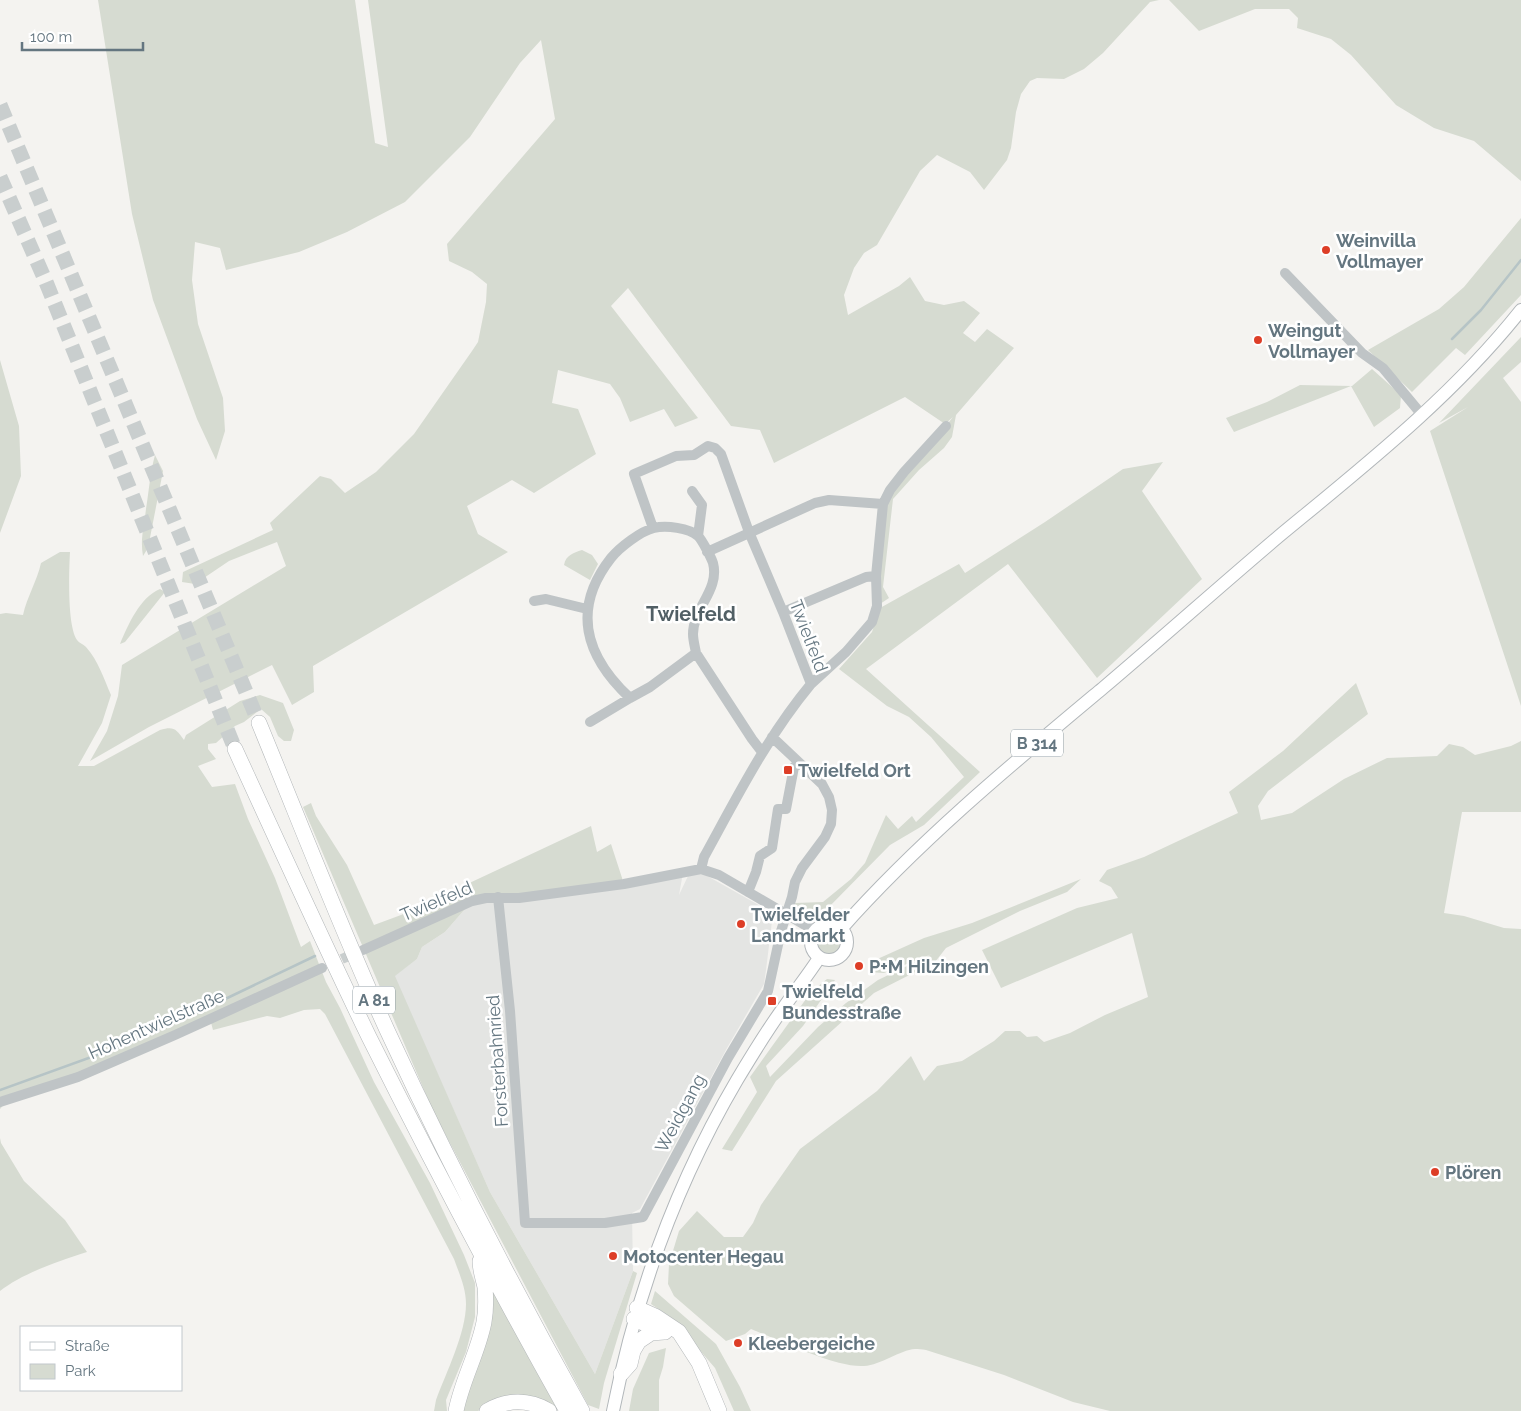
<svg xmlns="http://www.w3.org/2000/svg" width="1521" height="1411" viewBox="0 0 1521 1411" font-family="Raleway,sans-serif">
	<rect width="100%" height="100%" fill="#f4f3f0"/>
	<path fill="#e4e5e3" d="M683 873 679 895 688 876 702 873 773 913 766 970 764 984 727 1048 640 1209 632 1213 633 1271 595 1374 490 1192 394 976 417 959 422 947 445 932 472 901Z"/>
	<path fill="#d6dbd1" d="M98 0H355L375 143 388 147 368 0H1159L1150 2 1103 53 1084 69 1064 79 1037 78 1030 81 1021 94 1016 112 1011 148 1007 160 984 190 970 172 937 155 920 171 877 245 864 253 854 268 844 295 848 315 899 286 910 277 925 301 944 305 964 301 980 313 963 333 975 342 987 329 1014 348 956 415 952 437 944 448 919 470 893 499 883 587 889 598 877 606 883 504 953 417 945 424 905 397 774 463 760 430 731 426 628 288 611 306 698 418 675 427 664 409 630 422 620 398 610 384 558 370 552 403 578 409 596 454 534 493 512 480 467 506 478 534 508 552 313 666 314 692 292 705 272 665 149 727 90 761 107 731 118 696 122 665 286 566 277 542 229 561 195 584 182 582 183 572 273 530 270 523 320 476 331 479 345 493 376 472 414 434 472 351 478 342 486 302 487 284 472 272 449 261 447 244 555 119 541 40 520 63 470 137 405 202 347 232 299 252 226 270 220 248 195 242 192 280 198 324 223 398 225 431 216 460 197 419 153 300 132 214Z
		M1169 0H1521V181L1474 141 1434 128 1396 105 1351 55 1331 39 1297 28 1298 18 1289 9H1255L1199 31Z
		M1521 218V295L1465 355 1456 348 1412 392 1368 350 1439 309 1464 287Z
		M1521 337V362L1503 378 1521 402V706L1430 431 1468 407 1439 423Z
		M0 360 19 426 21 476 0 533Z
		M1372 369 1401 395 1400 408 1374 427 1351 386 1234 432 1226 418 1267 402 1300 385 1352 386Z
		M155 455 163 471 148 548 143 556C140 540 144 526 146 509 149 491 150 473 155 455Z
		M1163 462 1142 491 1202 579 1097 678 1008 564 866 669 980 772 924 825 890 845 826 910 806 923 795 915V903L823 902 851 879 865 863 886 815 898 829 912 816 916 822 964 777 931 737 909 717 887 706 839 669 872 632 880 608 959 564 965 573 1045 522 1123 469Z
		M582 550 592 555 598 564 590 580 564 565C566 555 573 553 582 550Z
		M60 552H70C69 571 67 625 77 640 79 643 83 644 86 647 98 660 104 679 111 695L102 723 78 766H94L160 730C174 726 176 729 184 740L186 735 240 701 260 695 283 703 294 730 291 741H284L278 736 270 717 261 709 244 722 235 726 216 743 208 744V749L216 759 198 766 212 787 235 784 248 819 275 878 301 947 310 941 326 982 340 1008 374 1082 430 1183 464 1255 475 1283V1317L466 1352 446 1400 447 1411H434L436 1400C446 1373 466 1333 466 1304 466 1288 459 1273 454 1259L325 1014 320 1009 304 1010 280 1018 267 1016 213 1030 210 1019 6 1102 0 1109V614L6 613 23 615C27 597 37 581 41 563Z
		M160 589 165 592 125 642 120 644C128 625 140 597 160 589Z
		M1356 683 1368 714 1268 791 1258 806 1261 820 1292 813 1344 779 1387 758 1437 756 1449 744 1463 747 1475 755 1511 746 1521 741V812H1462L1444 913 1464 916 1504 928 1521 929V1411H1110L1073 1402 1004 1375 926 1350C922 1349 918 1349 915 1349 900 1350 881 1365 864 1366 836 1368 779 1340 751 1329L745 1334 726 1341 674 1296 668 1284 669 1264 679 1231 697 1211 724 1237H743L753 1223 761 1205 800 1149 877 1091 911 1056 924 1081 937 1066 962 1061 994 1041 1005 1031H1020L1027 1037 1037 1036 1044 1042 1070 1033 1105 1015 1148 997 1132 933 1001 988 982 950 1077 908 1118 898 1111 887 1099 881 1107 870 1144 857 1238 813 1229 792 1283 751Z
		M311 803 316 816 347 865 374 925 401 915 591 826 597 852 611 844 624 884 472 901 445 932 422 947 417 959 395 976 490 1192 595 1374 633 1271 637 1273 604 1383 599 1409 588 1405 433 1111 303 807Z
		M1081 879 1067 892 1020 911 946 948 935 962 874 993 776 1081 732 1151 722 1149 757 1092 750 1077 811 992 827 979 835 980 803 1026 766 1066 770 1077 818 1027 846 1003 878 980 932 954 884 973 868 972 873 961 924 938 972 923Z
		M816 943a13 13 0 1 1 26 0a13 13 0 1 1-26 0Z
		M0 1138 1 1143 24 1181 65 1220 87 1252C59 1261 23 1273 0 1291Z
		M492 1290 556 1407 553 1408 498 1400 478 1411H460Z
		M655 1291 716 1344 740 1387 751 1411H734L715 1368 673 1319 651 1304Z
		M666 1348 663 1367 659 1380V1411H629L633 1389 649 1353Z"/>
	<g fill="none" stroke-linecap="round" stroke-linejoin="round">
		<path stroke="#b6c4c6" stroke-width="2.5" d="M1452 339 1481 310 1521 260
			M0 1090 119 1047 196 1013 315 956"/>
		<path stroke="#c9cece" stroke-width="10" stroke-dasharray="10 5" stroke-linecap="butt" d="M328 965 358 952"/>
		<path stroke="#c9cece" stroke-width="15" stroke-dasharray="15 8" stroke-linecap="butt" d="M0 105 259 723
			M0 177 46 282 235 749"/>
		<defs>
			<path id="major" d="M811 942a18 18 0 1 1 36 0a18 18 0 1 1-36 0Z
				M841 929C920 840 1012 764 1103 688 1162 638 1219 587 1278 537 1364 466 1452 397 1521 310
				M613 1411C636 1295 677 1182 737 1080 752 1055 767 1030 784 1007 796 990 808 975 819 958"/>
			<path id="highway" d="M259 723C301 825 341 929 387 1030 447 1160 512 1286 582 1411
				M235 749C279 845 323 942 369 1037 432 1163 498 1288 567 1411
				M637 1308 655 1316 679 1332 699 1363 719 1411
				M634 1319 665 1332
				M621 1374 630 1364 633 1351 639 1341 651 1333 664 1332
				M456 1411C462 1380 478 1353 484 1322 486 1311 486 1299 485 1287 483 1278 480 1270 480 1261
				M487 1411C507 1399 529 1399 549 1411"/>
		</defs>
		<use href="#major" stroke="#b2b7ba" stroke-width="14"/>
		<use href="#highway" stroke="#b2b6b8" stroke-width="16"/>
		<path stroke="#bfc4c6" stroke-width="10" d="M1285 273 1362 353 1383 368 1422 415
			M692 491 702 505 698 536
			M653 528 634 474 676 456 694 455 708 446 715 448 721 454 749 532 783 612 811 684C767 737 737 797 704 857L701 869
			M707 552 815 503 829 500 883 504
			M534 601 546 599 587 609
			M783 612 866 577 876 576
			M696 653C695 647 693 640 693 634 693 608 720 590 713 563 711 557 702 540 698 536 689 528 666 525 654 528 641 531 620 547 611 558 571 609 585 656 630 698L650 687 696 653 752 739 762 752
			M811 684 846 652 872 622 877 606 876 576 883 504 890 490 904 472 946 426
			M590 722 630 698
			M748 892 756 872 760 856 772 848 778 809H786L794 767
			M498 897 510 1011 525 1223H605L643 1217 728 1058 768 991 781 931 792 897 795 882 802 868 825 837 831 824 832 810 829 797 822 784 772 737
			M363 950 472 901 486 898H519L624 884 701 869 719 875 815 931
			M0 1102 78 1077 175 1035 322 968"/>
		<use href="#major" stroke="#fff" stroke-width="12"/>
		<use href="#highway" stroke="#fff" stroke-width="15"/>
	</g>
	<g fill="#dd3e27" stroke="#fff" stroke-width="2">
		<circle cx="1326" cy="250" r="5"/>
		<circle cx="1258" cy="340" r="5"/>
		<rect x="783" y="765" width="10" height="10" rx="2.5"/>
		<circle cx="741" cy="924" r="5"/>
		<circle cx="859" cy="966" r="5"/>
		<rect x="767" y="996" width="10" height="10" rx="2.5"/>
		<circle cx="1435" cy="1172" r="5"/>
		<circle cx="613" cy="1256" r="5"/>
		<circle cx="738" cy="1343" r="5"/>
	</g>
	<g text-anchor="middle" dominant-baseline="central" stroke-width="5" stroke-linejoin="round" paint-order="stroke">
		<g fill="#fff" stroke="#929fa6" stroke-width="1">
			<rect x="1011" y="729.5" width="52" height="27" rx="4"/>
			<rect x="353" y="986.5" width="42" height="27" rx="4"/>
		</g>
		<g font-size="16" font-weight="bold" fill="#647680">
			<text x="1037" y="743">B 314</text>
			<text x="374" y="1000">A 81</text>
		</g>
		<g font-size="18" font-weight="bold" fill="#647680" stroke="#fff" text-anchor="start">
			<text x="1336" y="240">Weinvilla<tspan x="1336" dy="21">Vollmayer</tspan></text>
			<text x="1268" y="330">Weingut<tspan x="1268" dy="21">Vollmayer</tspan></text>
			<text x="798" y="770">Twielfeld Ort</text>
			<text x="751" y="914">Twielfelder<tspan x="751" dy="21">Landmarkt</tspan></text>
			<text x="869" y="966">P+M Hilzingen</text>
			<text x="782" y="991">Twielfeld<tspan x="782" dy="21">Bundesstraße</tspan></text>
			<text x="1445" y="1172">Plören</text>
			<text x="623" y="1256">Motocenter Hegau</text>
			<text x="748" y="1343">Kleebergeiche</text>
		</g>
		<g font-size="18" fill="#647680" stroke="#fff">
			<text transform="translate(809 636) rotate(69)">Twielfeld</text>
			<text transform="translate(436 901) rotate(-23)">Twielfeld</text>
			<text transform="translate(156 1024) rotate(-24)">Hohentwielstraße</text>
			<text transform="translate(497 1061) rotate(-94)">Forsterbahnried</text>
			<text transform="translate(680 1113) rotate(-62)">Weidgang</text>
		</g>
		<g font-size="20" font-weight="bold" fill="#515f65" stroke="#fff">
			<text x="691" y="614">Twielfeld</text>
		</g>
	</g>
	<rect x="20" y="1326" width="162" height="65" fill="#ffffff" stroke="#c1c8cc"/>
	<rect x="30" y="1342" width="25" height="8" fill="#ffffff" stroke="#c1c8cc"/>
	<text x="65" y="1351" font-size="15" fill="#647680">Straße</text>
	<rect x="30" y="1364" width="25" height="15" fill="#d6dbd1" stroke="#c1c8cc"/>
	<text x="65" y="1376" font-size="15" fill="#647680">Park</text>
	<path d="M22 42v8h121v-8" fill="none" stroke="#647680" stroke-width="2.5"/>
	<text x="30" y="42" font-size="15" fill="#647680" stroke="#ffffff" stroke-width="4" paint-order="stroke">100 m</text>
</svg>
